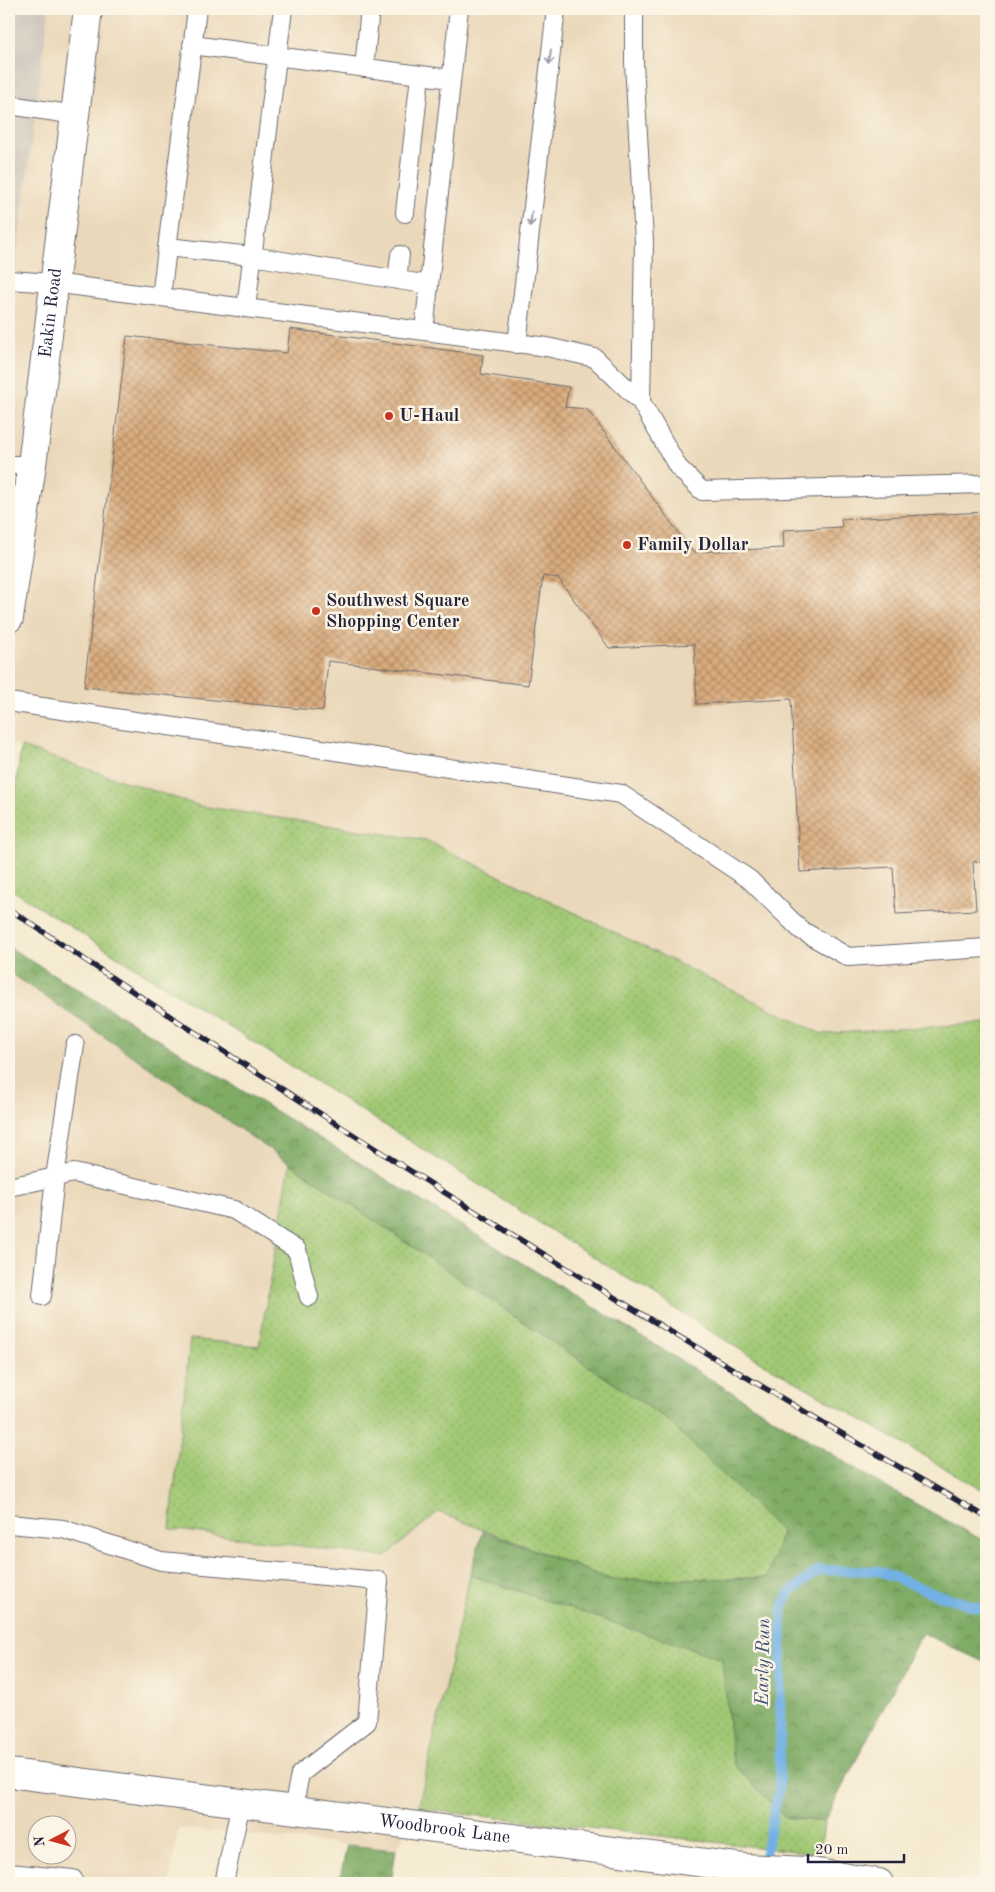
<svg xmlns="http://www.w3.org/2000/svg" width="995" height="1892" viewBox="0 0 995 1892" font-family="'Old Standard TT',serif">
	<defs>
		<pattern id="grass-dots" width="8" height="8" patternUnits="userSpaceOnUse" patternTransform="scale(1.25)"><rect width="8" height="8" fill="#a1c874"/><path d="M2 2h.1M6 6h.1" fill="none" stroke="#8aac65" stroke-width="1.8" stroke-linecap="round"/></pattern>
		<pattern id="forest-crowns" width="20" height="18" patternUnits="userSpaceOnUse" patternTransform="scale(1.25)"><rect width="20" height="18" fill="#80ac66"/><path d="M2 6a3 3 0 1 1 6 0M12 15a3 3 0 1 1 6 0" fill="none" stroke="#688c55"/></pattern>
		<pattern id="building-cross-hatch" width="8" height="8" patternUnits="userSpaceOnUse" patternTransform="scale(1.25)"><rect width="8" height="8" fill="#daac7d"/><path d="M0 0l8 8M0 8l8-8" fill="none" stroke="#b08c68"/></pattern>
	</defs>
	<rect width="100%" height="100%" fill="#fcf5e5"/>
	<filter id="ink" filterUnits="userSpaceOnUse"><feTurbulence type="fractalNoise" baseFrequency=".02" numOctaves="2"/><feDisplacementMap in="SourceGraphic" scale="10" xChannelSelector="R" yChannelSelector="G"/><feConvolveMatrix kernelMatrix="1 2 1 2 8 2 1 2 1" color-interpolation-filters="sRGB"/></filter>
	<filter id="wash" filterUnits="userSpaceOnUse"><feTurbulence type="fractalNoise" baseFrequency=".0096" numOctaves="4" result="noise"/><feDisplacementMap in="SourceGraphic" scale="20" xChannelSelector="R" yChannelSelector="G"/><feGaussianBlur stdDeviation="1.12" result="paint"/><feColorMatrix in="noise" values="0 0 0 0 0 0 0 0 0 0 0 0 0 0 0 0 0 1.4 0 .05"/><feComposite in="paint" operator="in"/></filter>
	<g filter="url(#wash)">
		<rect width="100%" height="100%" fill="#f4e9ce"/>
		<path fill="#ead8ba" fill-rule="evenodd" d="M49 9H986V1023L822 1034 426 840 200 806 9 743V314Z
			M9 972 290 1163 259 1346 190 1339 385 1557 438 1512 483 1531 470 1575 418 1809 396 1850 178 1828 170 1883H9ZM38 1824H68V1854H38Z"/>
		<path fill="#cac3b8" d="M9 9H49L9 314Z"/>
		<path fill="url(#grass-dots)" stroke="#627558" d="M21 747 200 806 426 840 822 1034 986 1023V1492L736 1347 9 888V841Z
			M290 1163 667 1419 783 1532 767 1578 612 1580 438 1512 385 1557 170 1529 190 1339 259 1346Z
			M470 1575 723 1659 733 1763 784 1817 824 1822 820 1854 418 1809Z"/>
		<path fill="url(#forest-crowns)" stroke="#516750" d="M9 947 889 1489 986 1542V1663L922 1633 824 1822 784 1817 733 1763 722 1659 470 1575 483 1531 612 1580 767 1578 782 1532 666 1419 9 972Z
			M347 1845 396 1850 391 1883H339Z"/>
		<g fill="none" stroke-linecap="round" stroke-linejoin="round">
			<path stroke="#72b1e5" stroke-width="10" d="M759 1883 779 1788 782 1611 788 1594 819 1570 879 1571 930 1592 986 1610"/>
		</g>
		<g id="blocks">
			<path fill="url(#building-cross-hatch)" d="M290 329 483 355 481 374 569 387 565 407 587 409 693 552 784 548 783 530 842 527 841 519 986 512V861L973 862 976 910 896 914 893 867 800 872 791 699 697 704 694 644 609 648 558 578 543 576 528 685 328 661 323 711 84 687 127 336 287 353Z"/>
		</g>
	</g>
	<g filter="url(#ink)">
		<use href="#blocks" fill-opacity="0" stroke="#6c686e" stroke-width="1"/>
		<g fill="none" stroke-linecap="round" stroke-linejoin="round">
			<defs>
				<path id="service" d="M634 9V63L644 242 641 402
					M192 45 451 79
					M364 68 370 9
					M9 105 76 115
					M405 213 420 75
					M167 247 252 256 429 285
					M9 280 53 283 547 347 595 358 641 402 678 467 702 491 986 484
					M397 280 400 255
					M161 297 197 9
					M246 308 283 9
					M424 331 459 9
					M517 344 556 9
					M9 465H32
					M9 702 621 794 749 879 801 930 848 957 986 948
					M9 1187 74 1173 234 1210 297 1250 309 1297
					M42 1296 55 1177 75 1045
					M9 1524 63 1529 161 1561 379 1581 367 1722 300 1774 293 1809
					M9 1873 73 1879
					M224 1883 241 1803"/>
				<g id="minor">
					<path id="s1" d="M9 1773 744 1868 806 1871 879 1883"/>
				</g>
				<g id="tertiary">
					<path id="s2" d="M9 618 32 465 88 9"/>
				</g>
			</defs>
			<use href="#service" stroke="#6c686e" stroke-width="20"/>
			<use href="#minor" stroke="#6c686e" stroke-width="30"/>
			<use href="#tertiary" stroke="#6c686e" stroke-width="30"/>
			<use href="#service" stroke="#fff" stroke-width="18"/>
			<use href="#minor" stroke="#fff" stroke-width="28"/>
			<use href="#tertiary" stroke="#fff" stroke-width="28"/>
			<defs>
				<path id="rail" d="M9 909C327 1123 653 1327 986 1517"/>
			</defs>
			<use href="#rail" stroke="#22223b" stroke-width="5.5"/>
			<use href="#rail" stroke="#fcf5e5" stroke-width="4" stroke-dasharray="11" stroke-linecap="butt"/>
		</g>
		<defs><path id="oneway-shaft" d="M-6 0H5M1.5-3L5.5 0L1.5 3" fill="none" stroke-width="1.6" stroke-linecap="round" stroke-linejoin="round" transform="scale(1.25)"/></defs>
		<g stroke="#9c9ca7">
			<use href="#oneway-shaft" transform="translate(550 57) rotate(97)"/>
			<use href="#oneway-shaft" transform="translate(531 219) rotate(97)"/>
		</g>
	</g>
	<g fill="#c8321e" stroke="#fcf5e5" stroke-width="2">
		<circle cx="389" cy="416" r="5"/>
		<circle cx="627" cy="545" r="5"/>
		<circle cx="316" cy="611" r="5"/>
	</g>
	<g text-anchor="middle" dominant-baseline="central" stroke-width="5" stroke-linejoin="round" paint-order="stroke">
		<g font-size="18" fill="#22223b" stroke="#fcf5e5">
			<text stroke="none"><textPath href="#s2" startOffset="308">Eakin Road</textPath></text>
			<text stroke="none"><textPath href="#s1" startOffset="439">Woodbrook Lane</textPath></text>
		</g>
		<g font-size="18" font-weight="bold" fill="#22223b" stroke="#fcf5e5" text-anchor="start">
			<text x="399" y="416">U-Haul</text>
			<text x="637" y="545">Family Dollar</text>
			<text x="326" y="601">Southwest Square<tspan x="326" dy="21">Shopping Center</tspan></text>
		</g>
		<g font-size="19" font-style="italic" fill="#3e5476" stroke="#fcf5e5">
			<text transform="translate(764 1662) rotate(-89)">Early Run</text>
		</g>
	</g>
	<rect width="995" height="1892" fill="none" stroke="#fcf5e5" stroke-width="30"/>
	<g transform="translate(52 1840) rotate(264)"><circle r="24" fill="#fcf5e5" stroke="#a5a1a1"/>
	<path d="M0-4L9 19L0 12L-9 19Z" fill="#c8321e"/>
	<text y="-8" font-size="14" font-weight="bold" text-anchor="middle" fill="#22223b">N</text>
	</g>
	<path d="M808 1854v8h96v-8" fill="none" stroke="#22223b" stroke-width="2.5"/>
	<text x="815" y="1854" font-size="15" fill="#22223b" stroke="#fcf5e5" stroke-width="4" paint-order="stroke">20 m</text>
</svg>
